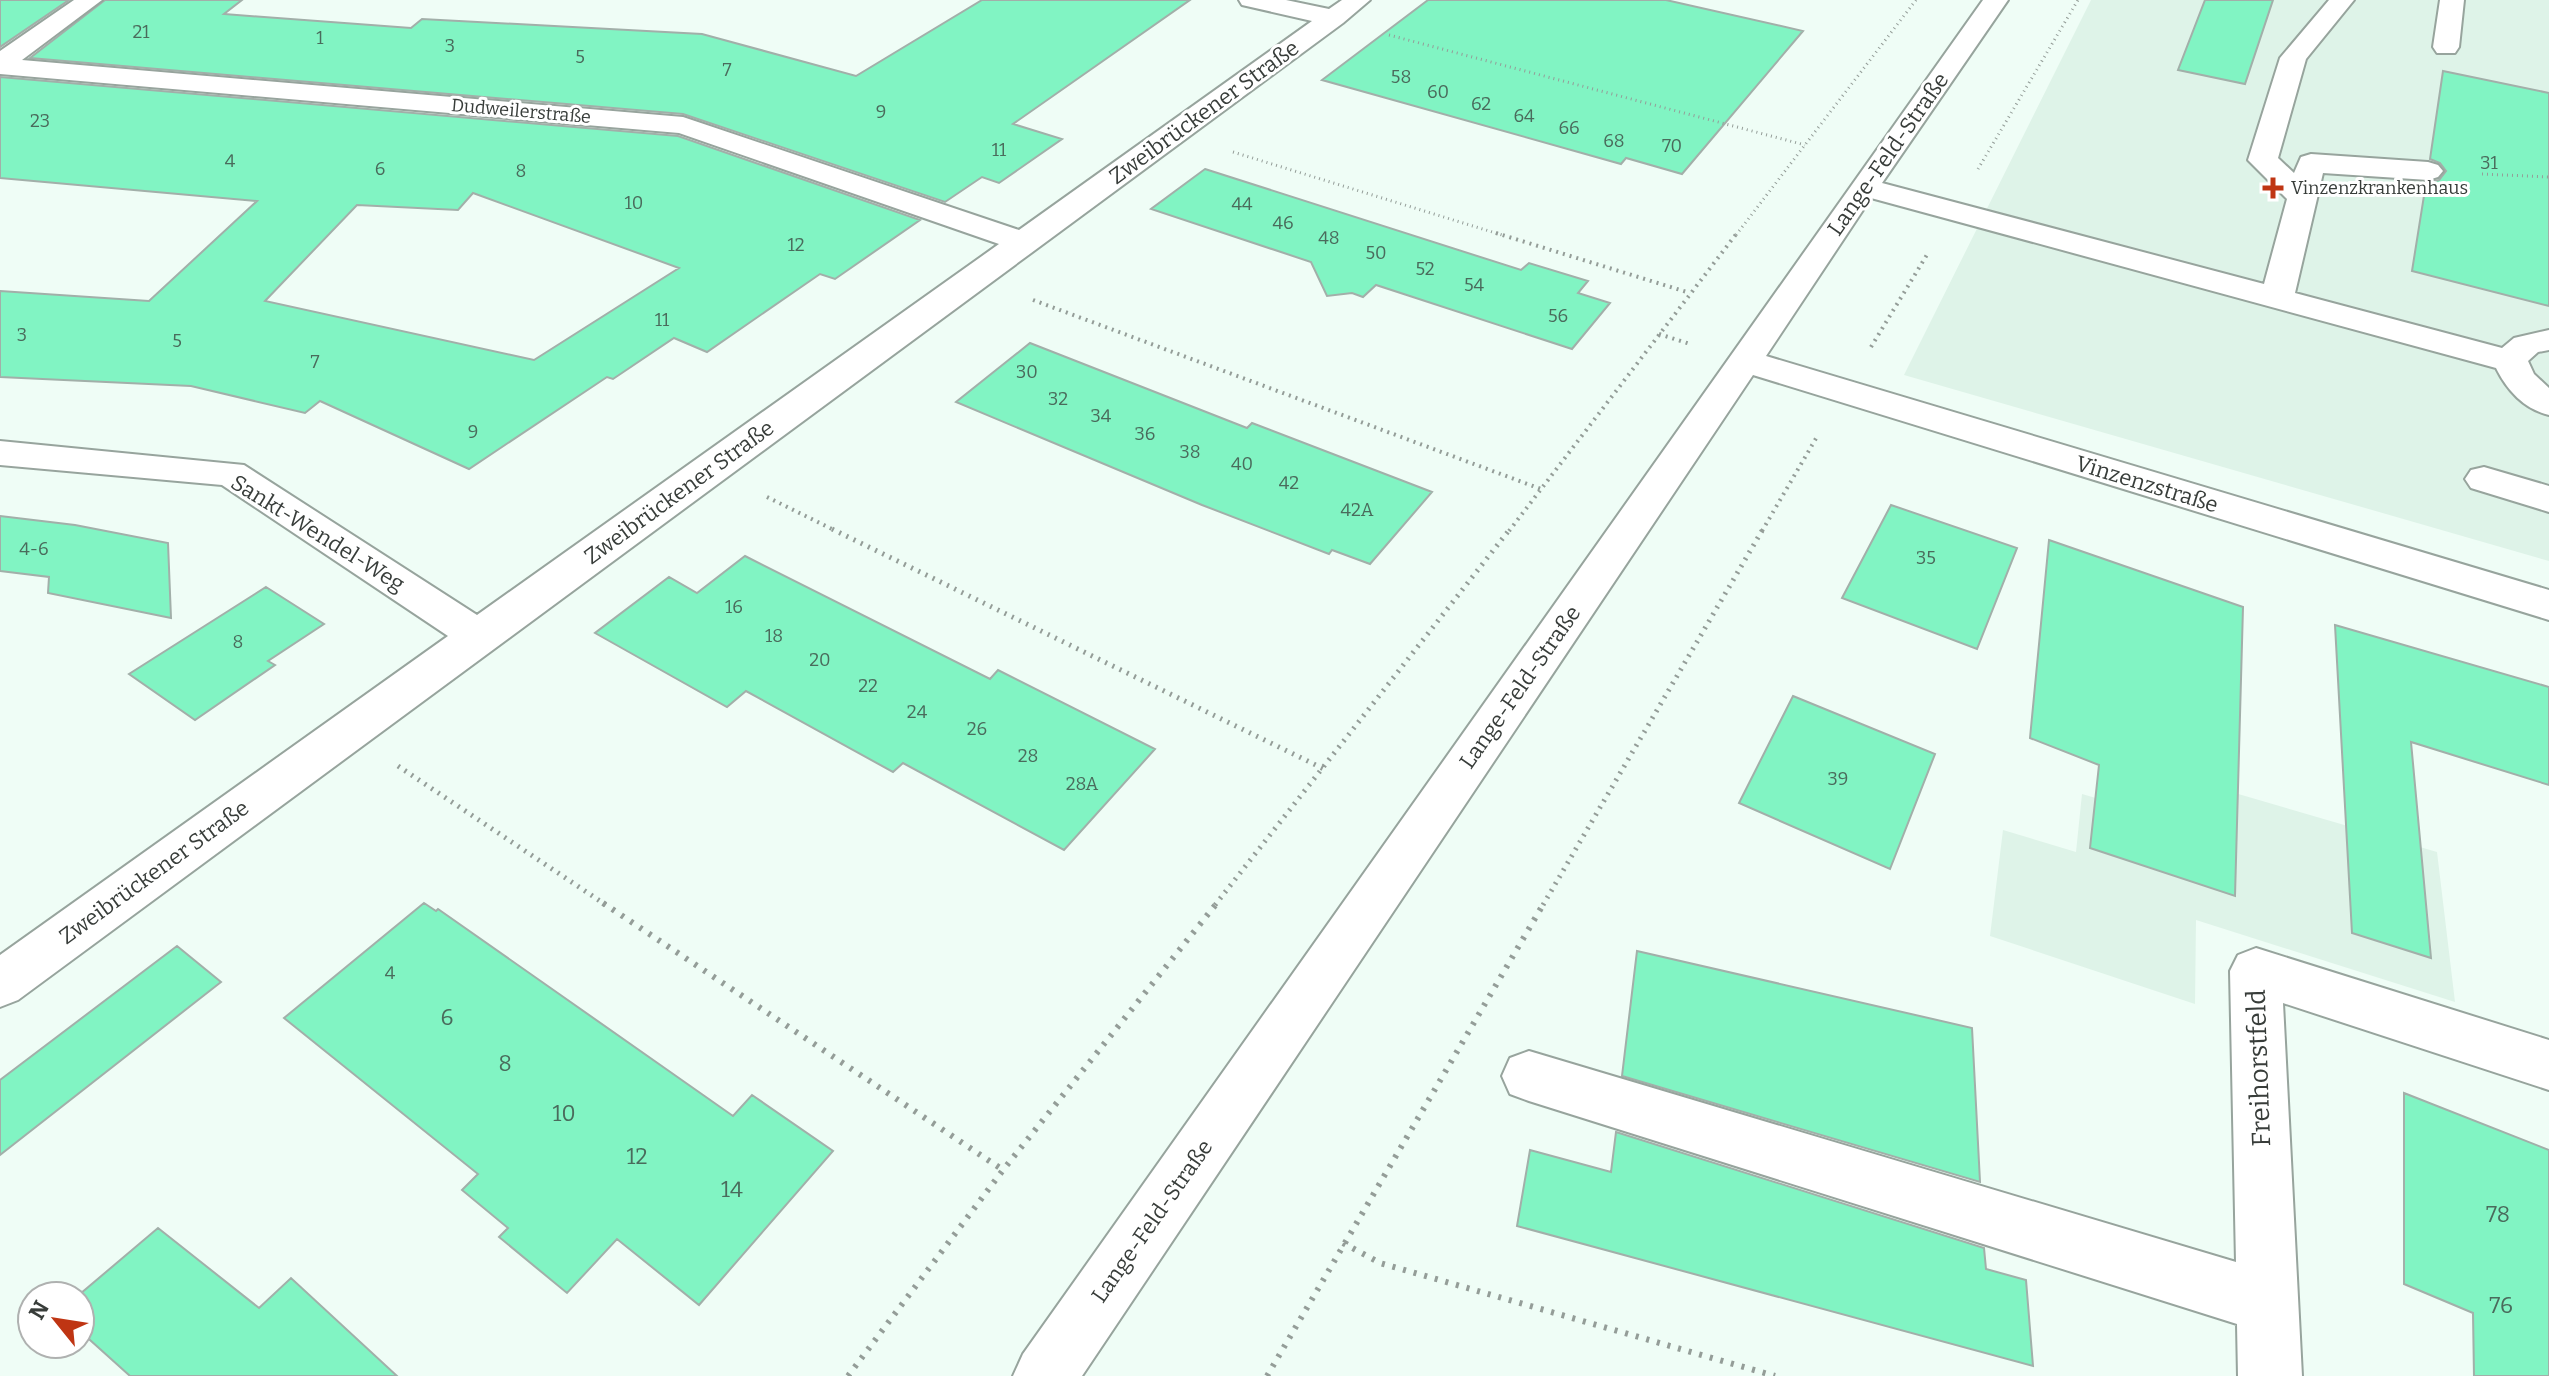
<svg xmlns="http://www.w3.org/2000/svg" width="2549" height="1376" viewBox="0 0 2549 1376" font-family="Bitter,serif">
	<rect width="100%" height="100%" fill="#effdf6"/>
	<path fill="#def3e8" d="M2091 0H2549V561L1904 375Z
		M2163 772 2437 852 2455 1002 2196 920 2195 1004 1990 936 2003 830 2076 852 2082 794 2161 817Z"/>
	<path fill="#81f4c3" stroke="#a2afa9" stroke-width="2" fill-rule="evenodd" d="M0 0H69L0 47Z
		M105 0H242L224 14 411 28 422 19 702 34 856 76 982 0H1190L1013 124 1062 139 999 183 982 177 945 202 683 114 30 58Z
		M1428 0H1666L1803 31 1682 174 1626 158 1621 164 1322 80Z
		M2205 0H2273L2245 84 2178 70Z
		M2443 71 2549 93V306L2412 271 2426 183 2439 180 2446 171 2440 163 2430 159Z
		M0 77 678 136 920 220 835 279 820 274 707 352 674 338 613 379 607 377 469 469 320 401 305 413 191 386 0 377V291L149 301 257 201 0 178ZM473 193 679 268 534 360 265 301 357 205 458 210Z
		M1205 169 1521 270 1529 263 1588 281 1578 293 1610 303 1572 349 1376 285 1363 297 1352 293 1327 296 1311 262 1151 209Z
		M1030 343 1247 428 1252 423 1432 492 1370 564 1332 550 1329 554 1202 505 956 402Z
		M1891 505 2017 548 1977 649 1842 598Z
		M0 516 75 525 168 543 171 618 48 593 49 577 0 571Z
		M2049 540 2243 607 2235 896 2090 848 2099 765 2030 738Z
		M745 556 990 679 998 670 1155 749 1064 850 903 763 893 772 746 691 727 707 595 633 669 577 697 593Z
		M266 587 324 624 268 661 275 665 195 720 129 674Z
		M2335 625 2549 687V785L2411 742 2431 958 2352 933Z
		M1793 696 1935 754 1890 869 1739 803Z
		M424 903 436 911 438 909 733 1116 752 1095 833 1151 699 1305 617 1239 567 1293 499 1237 508 1228 462 1190 478 1174 284 1018Z
		M177 946 221 982 0 1155V1080Z
		M1637 951 1972 1028 1980 1182 1622 1076Z
		M2404 1093 2549 1150V1376H2474L2473 1313 2404 1284Z
		M1616 1132 1984 1248 1986 1269 2026 1280 2033 1366 1517 1226 1530 1150 1611 1172Z
		M158 1228 259 1308 291 1278 397 1376H130L80 1331V1294Z"/>
	<g fill="none" stroke-linecap="round" stroke-linejoin="round">
		<defs>
			<path id="minor" d="M74 0H102L22 60 683 117 1019 230 1312 21 1242 5 1239 0H1286L1329 9 1342 0H1370L1343 23 18 1000 0 1007V955L448 636 222 485 0 465V441L244 465 477 615 999 244 679 133 0 74V51Z
				M1983 0H2008L1882 183 2264 284 2287 199 2248 160 2280 58 2329 0H2354L2306 59 2278 158 2294 173 2301 157 2311 154 2428 162 2438 165 2443 171 2438 177 2428 180 2323 173 2295 293 2502 348 2514 338 2549 330V350L2538 352 2528 361 2534 374 2549 388V415C2524 409 2507 390 2496 368L1871 198 1766 356 2549 590V620L1753 375 1082 1376H1013L1023 1354Z
				M2440 0H2464L2459 47 2455 53H2437L2433 47Z
				M2484 467 2549 486V512L2471 488 2465 479 2471 470Z
				M2256 948 2549 1040V1090L2283 1003 2302 1376H2238L2237 1324 1529 1101 1510 1094 1502 1076 1510 1058 1529 1051 2236 1262 2230 971 2238 955Z"/>
		</defs>
		<use href="#minor" stroke="#97a49d" stroke-width="4"/>
		<path stroke="#949d98" stroke-width="3" stroke-dasharray="1 4" stroke-linecap="butt" d="M1389 35 1805 145
			M1233 152 1502 235
			M1978 169 2078 0
			M2482 174 2549 177
			M1736 235 1916 0"/>
		<path stroke="#949d98" stroke-width="4" stroke-dasharray="2 5" stroke-linecap="butt" d="M1496 233 1690 293
			M1033 300 1541 489
			M1659 334 1690 344
			M1871 347 1928 253
			M767 497 836 531
			M1509 531 1737 233
			M1762 531 1818 435"/>
		<path stroke="#949d98" stroke-width="5" stroke-dasharray="2 6" stroke-linecap="butt" d="M832 529 1324 769
			M398 766 606 905
			M1215 905 1510 529
			M1543 905 1763 529"/>
		<path stroke="#949d98" stroke-width="6" stroke-dasharray="3 8" stroke-linecap="butt" d="M603 903 1003 1170
			M1343 1243 1380 1263 1775 1376
			M848 1376 1003 1170 1217 903
			M1267 1376 1544 903"/>
		<use href="#minor" fill="#fff" fill-rule="evenodd"/>
	</g>
	<path fill="#bf3513" stroke="#fff" stroke-width="3" d="M2269 176h8v8h8v8h-8v8h-8v-8h-8v-8h8z"/>
	<g text-anchor="middle" dominant-baseline="central" stroke-width="6" stroke-linejoin="round" paint-order="stroke">
		<g font-size="18" fill="#4a6b5c">
			<text x="141" y="32">21</text>
			<text x="320" y="38">1</text>
			<text x="450" y="46">3</text>
			<text x="580" y="57">5</text>
			<text x="727" y="70">7</text>
			<text x="1401" y="77">58</text>
			<text x="1438" y="92">60</text>
			<text x="1481" y="104">62</text>
			<text x="881" y="112">9</text>
			<text x="1524" y="116">64</text>
			<text x="40" y="121">23</text>
			<text x="1569" y="128">66</text>
			<text x="1614" y="141">68</text>
			<text x="1672" y="146">70</text>
			<text x="999" y="150">11</text>
			<text x="230" y="161">4</text>
			<text x="2489" y="163">31</text>
			<text x="380" y="169">6</text>
			<text x="521" y="171">8</text>
			<text x="634" y="203">10</text>
			<text x="1242" y="204">44</text>
			<text x="1283" y="223">46</text>
			<text x="1329" y="238">48</text>
			<text x="796" y="245">12</text>
			<text x="1376" y="253">50</text>
			<text x="1425" y="269">52</text>
			<text x="1474" y="285">54</text>
			<text x="1558" y="316">56</text>
			<text x="662" y="320">11</text>
			<text x="22" y="335">3</text>
			<text x="177" y="341">5</text>
			<text x="315" y="362">7</text>
			<text x="1027" y="372">30</text>
			<text x="1058" y="399">32</text>
			<text x="1101" y="416">34</text>
			<text x="473" y="432">9</text>
			<text x="1145" y="434">36</text>
			<text x="1190" y="452">38</text>
			<text x="1242" y="464">40</text>
			<text x="1289" y="483">42</text>
			<text x="1357" y="510">42A</text>
			<text x="34" y="549">4-6</text>
			<text x="1926" y="558">35</text>
			<text x="734" y="607">16</text>
			<text x="774" y="636">18</text>
			<text x="238" y="642">8</text>
			<text x="820" y="660">20</text>
			<text x="868" y="686">22</text>
			<text x="917" y="712">24</text>
			<text x="977" y="729">26</text>
			<text x="1028" y="756">28</text>
			<text x="1838" y="779">39</text>
			<text x="1082" y="784">28A</text>
			<text x="390" y="973">4</text>
		</g>
		<g font-size="18" fill="#383d3a" stroke="#fff">
			<text transform="translate(521 111) rotate(5)">Dudweilerstraße</text>
		</g>
		<g font-size="18" fill="#383d3a" stroke="#fff" text-anchor="start">
			<text x="2291" y="188">Vinzenzkrankenhaus</text>
		</g>
		<g font-size="22" fill="#383d3a" stroke="#fff">
			<text transform="translate(1204 112) rotate(-36)">Zweibrückener Straße</text>
			<text transform="translate(1888 154) rotate(-55)">Lange-Feld-Straße</text>
			<text transform="translate(2147 484) rotate(17)">Vinzenzstraße</text>
			<text transform="translate(679 492) rotate(-36)">Zweibrückener Straße</text>
			<text transform="translate(318 533) rotate(32)">Sankt-Wendel-Weg</text>
			<text transform="translate(1520 687) rotate(-55)">Lange-Feld-Straße</text>
			<text transform="translate(154 872) rotate(-36)">Zweibrückener Straße</text>
			<text transform="translate(1152 1221) rotate(-55)">Lange-Feld-Straße</text>
		</g>
		<g font-size="22" fill="#4a6b5c">
			<text x="447" y="1017">6</text>
			<text x="505" y="1063">8</text>
			<text x="564" y="1113">10</text>
			<text x="637" y="1156">12</text>
			<text x="732" y="1189">14</text>
			<text x="2498" y="1214">78</text>
			<text x="2501" y="1305">76</text>
		</g>
		<g font-size="26" fill="#383d3a" stroke="#fff">
			<text transform="translate(2259 1068) rotate(-92)">Freihorstfeld</text>
		</g>
	</g>
	<g transform="translate(56 1320) rotate(300)"><circle r="38" fill="#ffffff" stroke="#afb1b0" stroke-width="2"/>
	<path d="M0-6L14 30L0 20L-14 30Z" fill="#bf3513"/>
	<text y="-12" font-size="22" font-weight="bold" text-anchor="middle" fill="#383d3a">N</text>
	</g>
</svg>
